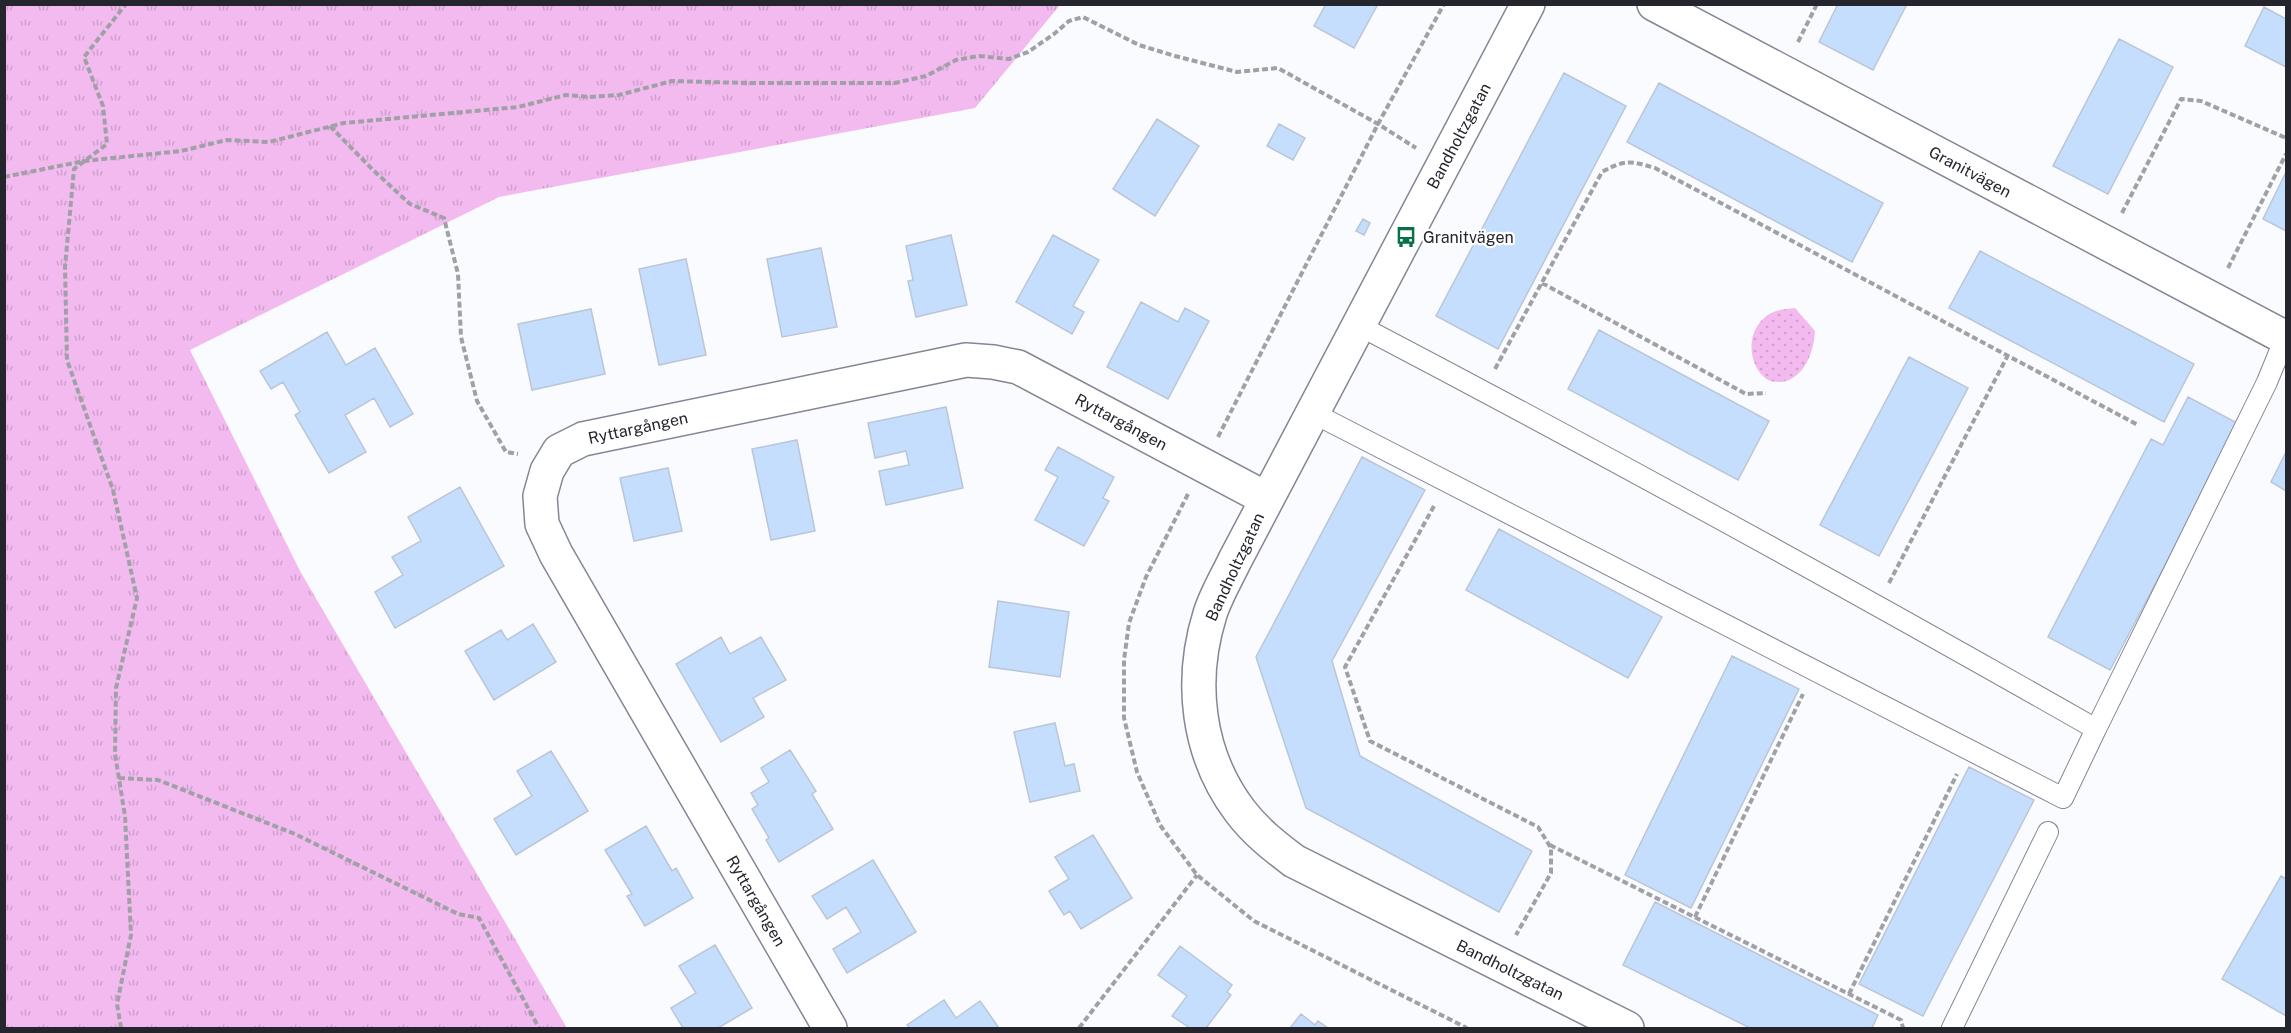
<svg xmlns="http://www.w3.org/2000/svg" width="2291" height="1033" viewBox="0 0 2291 1033" font-family="'Public Sans',sans-serif">
	<defs>
		<pattern id="grass-tufts" width="24" height="20" patternUnits="userSpaceOnUse" patternTransform="scale(1.5)"><rect width="24" height="20" fill="#f3baef"/><path d="M3 7l-1-3M5 7V3M7 7l1-3M15 17l-1-3M17 17v-4M19 17l1-3" fill="none" stroke="#d0a0cd"/></pattern>
		<pattern id="park-dots" width="8" height="8" patternUnits="userSpaceOnUse" patternTransform="scale(1.5)"><rect width="8" height="8" fill="#f3baef"/><path d="M2 2h.1M6 6h.1" fill="none" stroke="#d0a0cd" stroke-width="1.8" stroke-linecap="round"/></pattern>
	</defs>
	<rect width="100%" height="100%" fill="#fafbff"/>
	<path fill="url(#grass-tufts)" d="M5 4 1060 5 975 108 499 197 190 350 300 571 567 1028H5Z"/>
	<path fill="url(#park-dots)" d="M1795 308 1815 331C1814 351 1805 378 1782 382 1776 382 1769 382 1764 377 1744 358 1748 321 1776 311 1782 309 1789 309 1795 308Z"/>
	<path fill="#c6defd" stroke="#bac6d6" stroke-width="1.5" d="M1326 4H1378L1354 48 1314 26Z
		M1838 4H1907L1873 70 1819 42Z
		M2264 7 2286 19V67L2245 46Z
		M2119 39 2173 67 2108 194 2053 166Z
		M1564 73 1626 106 1498 349 1436 316Z
		M1659 83 1883 203 1852 262 1627 142Z
		M1157 119 1199 146 1155 216 1113 189Z
		M1279 124 1305 138 1293 160 1267 146Z
		M2286 172V231L2263 219Z
		M1363 219 1370 223 1364 235 1356 231Z
		M951 235 967 305 916 317 908 281 913 280 906 246Z
		M1053 235 1099 260 1073 306 1084 312 1072 334 1016 302Z
		M821 248 837 327 782 337 767 259Z
		M1980 251 2194 364 2164 422 1949 308Z
		M686 259 706 355 659 365 639 269Z
		M1141 302 1178 322 1185 308 1209 321 1168 399 1107 367Z
		M591 309 605 374 532 390 518 324Z
		M1599 330 1769 421 1738 480 1568 389Z
		M327 332 346 365 375 348 413 414 390 427 374 398 345 415 366 452 329 473 295 415 300 412 283 382 271 389 260 371Z
		M1909 357 1968 388 1879 556 1820 525Z
		M2188 397 2239 424 2110 670 2048 637 2151 439 2163 445Z
		M946 407 963 488 886 505 879 471 909 465 906 451 875 458 868 423Z
		M797 440 815 531 771 540 752 449Z
		M1058 447 1114 477 1103 498 1109 501 1084 546 1035 520 1058 477 1045 470Z
		M2286 452V491L2271 482Z
		M1362 457 1425 490 1332 661 1360 756 1532 851 1499 912 1306 808 1256 657Z
		M668 468 682 531 634 541 620 478Z
		M460 487 504 566 395 628 375 592 403 575 392 557 421 541 408 517Z
		M1499 529 1662 617 1628 678 1466 590Z
		M998 601 1069 612 1060 677 989 667Z
		M533 624 556 662 494 700 465 651 501 630 507 640Z
		M721 637 730 654 761 637 786 680 753 698 764 717 721 742 676 664Z
		M1732 656 1799 689 1691 908 1625 875Z
		M1055 723 1065 766 1074 764 1080 791 1030 802 1014 732Z
		M790 750 816 791 812 794 833 829 779 862 766 840 769 838 752 809 758 805 751 793 769 782 761 768Z
		M551 751 588 811 516 855 494 819 532 796 517 771Z
		M1969 767 2034 800 1923 1016 1859 984Z
		M646 826 672 871 676 868 693 898 645 926 627 896 632 894 605 850Z
		M1093 835 1132 898 1081 929 1070 911 1064 915 1049 891 1069 879 1055 857Z
		M873 860 916 932 847 973 833 949 861 932 846 907 827 919 812 896Z
		M2281 876 2286 879V1016L2222 979Z
		M1655 902 1878 1015 1872 1028H1750L1623 965Z
		M715 945 752 1008 718 1028H683L671 1008 696 993 679 966Z
		M1180 946 1232 985 1227 992 1231 995 1206 1028H1190L1172 1016 1187 996 1158 975Z
		M944 1000 956 1018 980 1001 999 1028H910L907 1025Z
		M1301 1014 1315 1025 1318 1021 1328 1028H1290Z"/>
	<g fill="none" stroke-linecap="round" stroke-linejoin="round">
		<defs>
			<path id="service" d="M1313 413 2063 798 2096 729C1852 590 1606 455 1358 325
				M2096 729 2267 382 2285 338
				M1952 1028 2048 832"/>
			<path id="minor" d="M1528 4 1235 560C1227 577 1216 595 1210 614 1189 681 1197 754 1240 811 1255 831 1274 846 1294 861L1627 1028
				M1654 4 2286 338
				M830 1028 556 554 542 524 540 496 547 471 559 451 583 439 966 360 993 362 1018 367 1267 499"/>
		</defs>
		<use href="#service" stroke="#848697" stroke-width="22"/>
		<use href="#minor" stroke="#848697" stroke-width="36"/>
		<path stroke="#a0a1a6" stroke-width="4" stroke-dasharray="6 3" stroke-linecap="butt" d="M1798 42 1817 4
			M330 126 372 169 410 204 444 218 458 274 461 337 477 401 506 452 518 454
			M4 177 84 161 181 151 227 140 269 142 344 123 518 107 566 95 589 97 619 95 672 81 746 83H895L926 76 956 60 979 56 1009 59 1028 52 1054 34 1069 21 1083 17 1139 45 1175 56 1237 72 1278 68 1378 124 1416 148
			M2122 213 2181 99 2201 101 2286 138
			M2228 268 2286 154
			M1542 283 1746 394 1766 393
			M1495 369 1602 172C1625 159 1631 161 1655 168L2138 425
			M1218 437 1378 124 1444 4
			M1188 494 1146 577 1129 623 1124 660V718L1137 772 1160 825 1197 875 1254 921 1467 1028
			M1434 506 1345 667 1370 741 1538 827 1551 848V873L1516 935
			M1889 583 2008 355
			M119 778 158 780 295 834 458 914 479 918 539 1028
			M1550 845 1901 1020 1903 1028
			M1695 917 1803 694
			M1849 994 1957 774
			M121 1028 117 1004 131 935 125 816 115 754 116 688 137 598 113 490 67 360 65 267 74 169 107 144 103 106 84 57 126 4
			M1079 1028 1197 875"/>
		<use href="#service" stroke="#fff" stroke-width="20"/>
		<use href="#minor" stroke="#fff" stroke-width="33"/>
	</g>
	<defs>
		<symbol id="bus-bare" viewBox="-9 -9 18 18"><path d="M-5-6H5V4H4V6H2V4H-2V6H-4V4H-5ZM-3.5-4V0h7V-4ZM-3.5 1.2v1.5H-2V1.2ZM2 1.2v1.5H3.5V1.2Z" fill="#087047" stroke="#fff" stroke-width="2.5" paint-order="stroke"/></symbol>
	</defs>
	<g fill-rule="evenodd">
		<use href="#bus-bare" x="1391" y="222" width="30" height="30"/>
	</g>
	<g text-anchor="middle" dominant-baseline="central" stroke-width="4.5" stroke-linejoin="round" paint-order="stroke">
		<g font-size="16" fill="#25262d" stroke="#fff">
			<text transform="translate(1459 136) rotate(-62)">Bandholtzgatan</text>
			<text transform="translate(1970 172) rotate(28)">Granitvägen</text>
			<text transform="translate(1121 422) rotate(28)">Ryttargången</text>
			<text transform="translate(638 428) rotate(-12)">Ryttargången</text>
			<text transform="translate(1235 567) rotate(-65)">Bandholtzgatan</text>
			<text transform="translate(756 901) rotate(60)">Ryttargången</text>
			<text transform="translate(1510 970) rotate(26)">Bandholtzgatan</text>
		</g>
		<g font-size="16" fill="#25262d" stroke="#fff" text-anchor="start">
			<text x="1423" y="237">Granitvägen</text>
		</g>
	</g>
	<rect width="2291" height="1033" fill="none" stroke="#25262d" stroke-width="12"/>
</svg>
